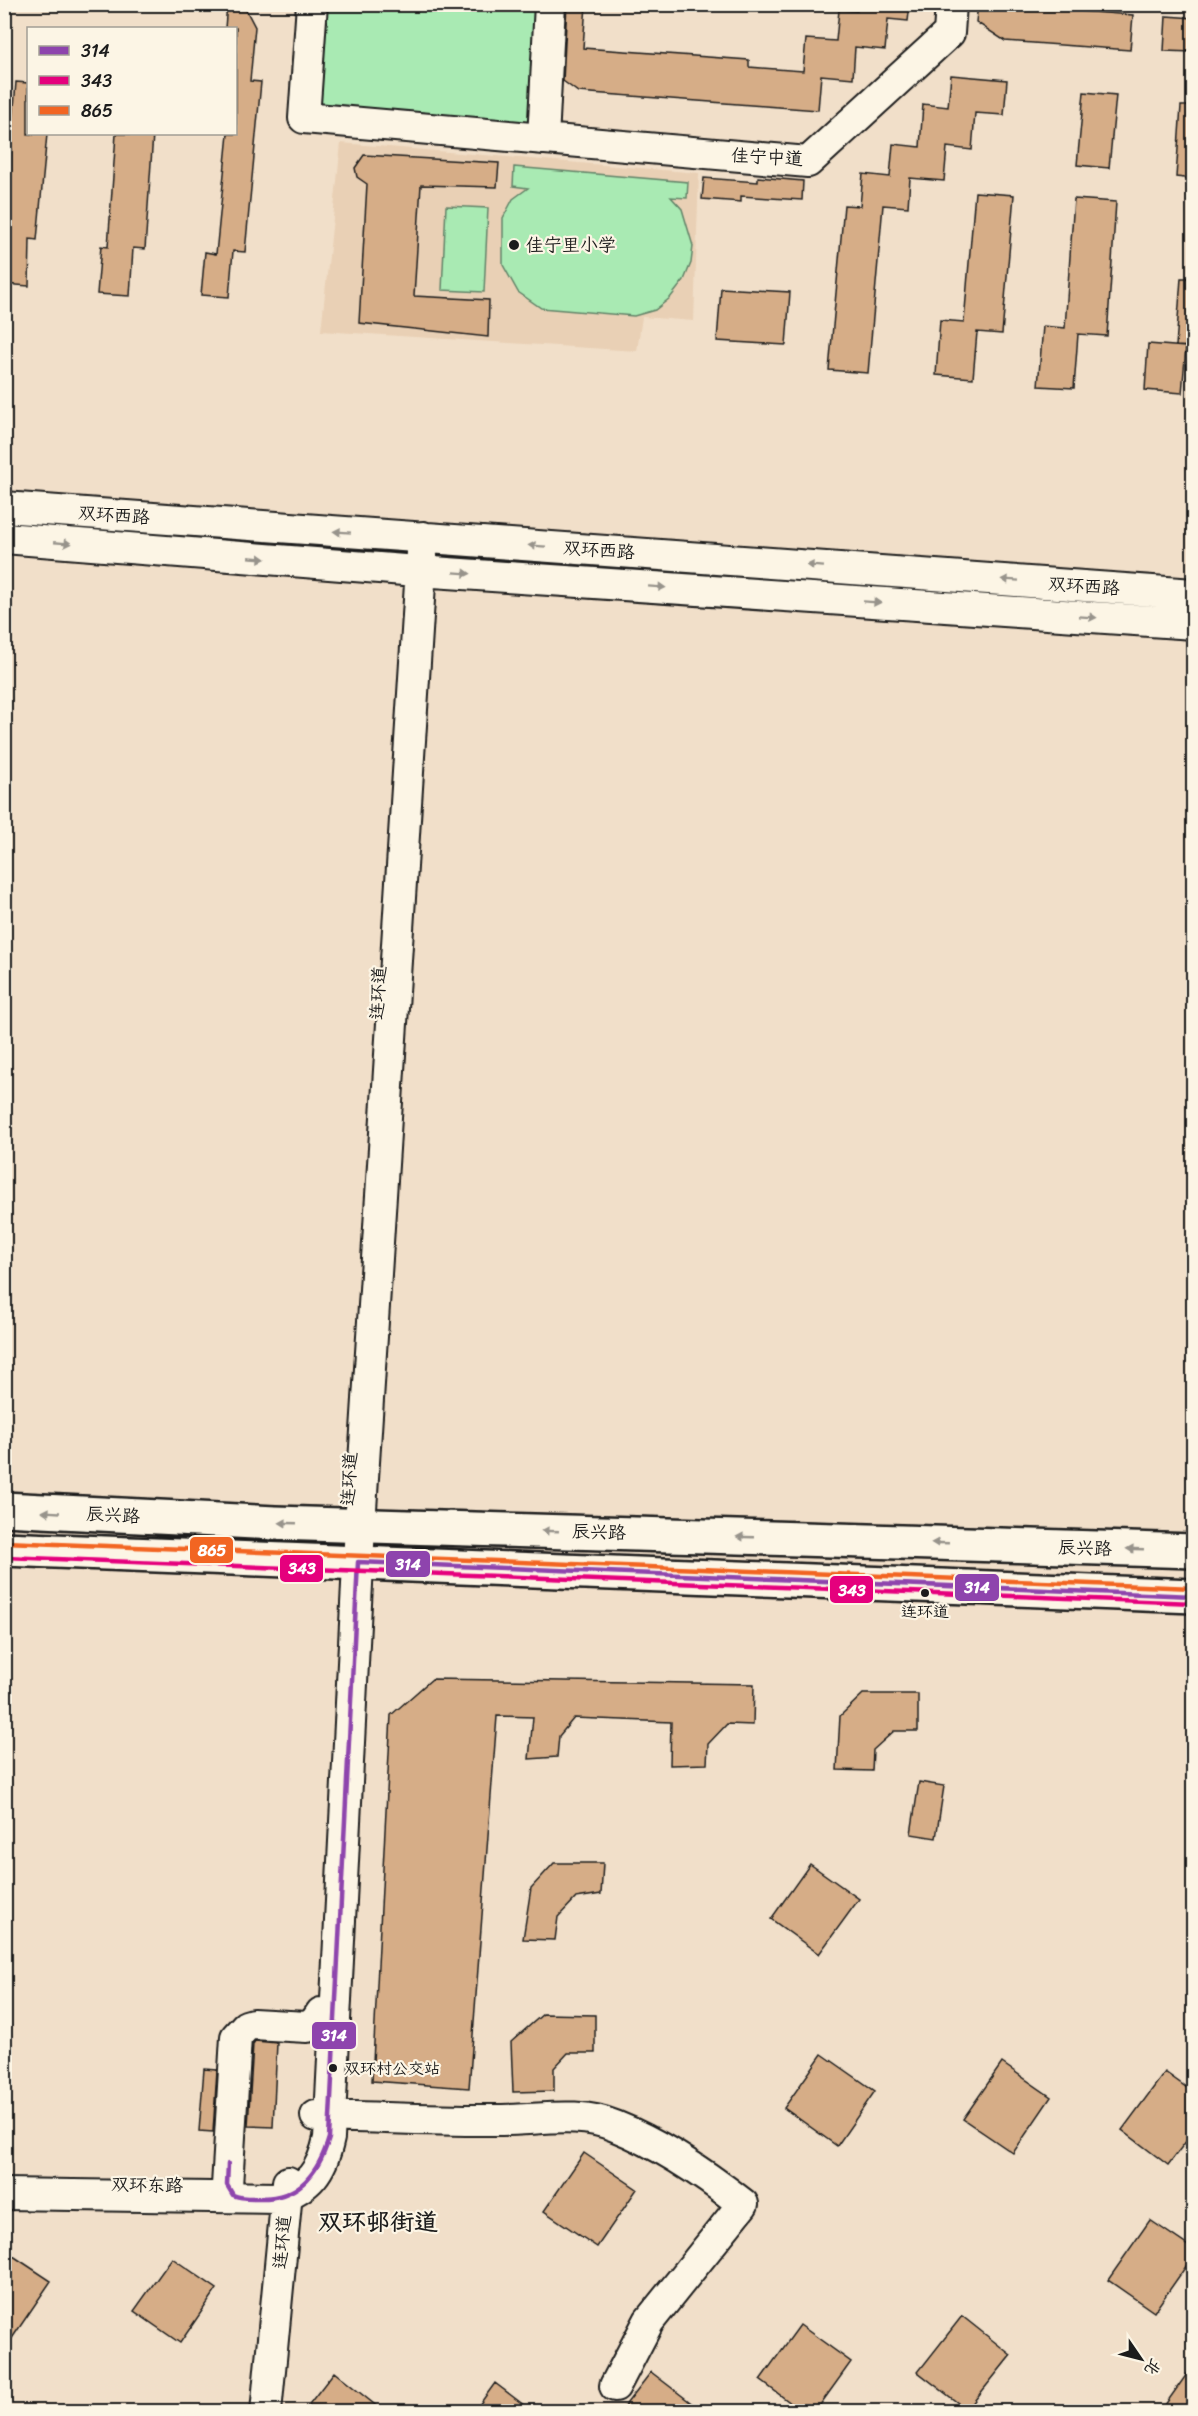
<svg xmlns="http://www.w3.org/2000/svg" width="1198" height="2416" viewBox="0 0 1198 2416" font-family="Sriracha,'LXGW WenKai TC',sans-serif">
	<rect width="100%" height="100%" fill="#f1dfc9"/>
	<filter id="ink" filterUnits="userSpaceOnUse"><feTurbulence type="fractalNoise" baseFrequency=".0167" numOctaves="2"/><feDisplacementMap in="SourceGraphic" scale="12" xChannelSelector="R" yChannelSelector="G"/><feConvolveMatrix kernelMatrix="1 2 1 2 8 2 1 2 1" color-interpolation-filters="sRGB"/></filter>
	<g filter="url(#ink)">
		<path fill="#e9d0b5" d="M341 143 699 173 694 321 642 317 637 351 321 331Z"/>
		<path fill="#a9eab3" stroke="#628368" stroke-width="1.5" d="M327 5H535L529 126 318 108Z
			M514 167 688 182 687 198 671 197 682 209 693 246 691 263 684 280 670 298 655 310 634 316 541 308 518 292 503 265V218L513 199 528 188 513 186Z
			M446 206 488 208 484 292 442 290Z"/>
		<path fill="#d6ad87" stroke="#1c1c1c" stroke-width="1.5" d="M227 4H243L255 27 250 81 261 82 245 252 233 251 229 297 201 295 205 252 216 254 228 134H236V28H225Z
			M567 4H586L583 48 749 60V67L803 71 806 39 836 41 839 10 857 11V4H910L908 21 888 19 885 50 855 47 853 78 821 75 818 110 578 92 563 81Z
			M978 4H1008V6L1133 15 1130 50 1005 41 976 22Z
			M1166 16 1194 18V52L1164 51Z
			M951 75 1007 80 1004 115 975 113 972 150 947 147 944 181 910 178 908 207 883 205 868 373 829 370 844 205 860 206 863 174 890 177 893 144 920 147 923 104 948 107Z
			M16 82 28 83V134H47L37 240 30 239 29 286 4 284V238Z
			M1084 92 1116 95 1109 168 1077 165Z
			M1181 106H1194V179L1176 177Z
			M116 134H153L145 249 133 248 130 296 97 294 101 246 108 247Z
			M364 155 499 163 497 187 421 185 414 296 489 300 488 337 359 323 367 184 357 177 355 168Z
			M758 177 803 181 802 200 741 196V202L702 199 704 178 758 182Z
			M975 192 1014 195 1002 334 977 332 973 378 936 375 940 320 964 322Z
			M1074 199 1116 202 1107 336 1078 334 1074 388 1038 386 1043 326 1065 328Z
			M1181 278H1194V347L1176 346Z
			M721 288 790 292 786 345 717 341Z
			M1148 344 1186 347 1182 393 1145 390Z
			M432 1679 754 1684 753 1725 727 1724 708 1744 707 1764 670 1765 671 1722 574 1718 559 1736 557 1757 529 1759 533 1717 497 1716 469 2088 372 2081 391 1715Z
			M863 1694H918V1731H894L873 1750 872 1771 837 1770 840 1716Z
			M919 1782 944 1786 936 1838 911 1834Z
			M554 1863H603L601 1894 576 1898 558 1917 555 1940 523 1939 531 1888Z
			M810 1864 859 1899 819 1954 771 1919Z
			M543 2014 595 2015V2053H568L554 2068V2091L513 2092 511 2042Z
			M255 2041 277 2043 273 2127 248 2126 253 2044Z
			M822 2054 875 2091 837 2146 784 2108Z
			M1002 2063 1051 2097 1013 2153 963 2119Z
			M204 2069 217 2070 213 2132 199 2131Z
			M1165 2072 1194 2093V2131L1168 2165 1122 2130Z
			M584 2153 637 2189 597 2247 544 2211Z
			M1150 2220 1194 2250V2255L1154 2312 1108 2280Z
			M4 2250 51 2281 4 2350Z
			M172 2258 217 2289 180 2343 134 2311Z
			M962 2316 1011 2355 967 2410 918 2372Z
			M800 2325 851 2362 815 2412H803L760 2380Z
			M1194 2364V2412H1160Z
			M334 2372 384 2412H303Z
			M651 2372 703 2412H620Z
			M495 2383 533 2412H474Z"/>
		<g fill="none" stroke-linecap="round" stroke-linejoin="round">
			<defs>
				<path id="minor" d="M312 4 304 118 808 162 949 33 951 4
					M543 139 550 4
					M4 507 1194 594
					M4 538 404 570 1194 624
					M316 2116C378 2117 440 2121 502 2120 540 2120 579 2111 615 2126 658 2143 706 2175 743 2204L649 2321 615 2386
					M4 2194 277 2198C309 2188 322 2171 329 2138L360 1525 423 537
					M238 2197 231 2193 227 2186 236 2037 246 2026 253 2024 307 2027 315 2022 321 2013
					M266 2412 288 2182"/>
				<path id="major" d="M4 1509 275 1523 1194 1551
					M4 1549 1194 1596"/>
			</defs>
			<use href="#minor" stroke="#1c1c1c" stroke-width="34"/>
			<use href="#major" stroke="#1c1c1c" stroke-width="38"/>
			<use href="#minor" stroke="#fcf5e5" stroke-width="30"/>
			<use href="#major" stroke="#fcf5e5" stroke-width="33"/>
			<defs>
				<path id="bus-1" d="M228 2164 227 2185 233 2195C242 2199 252 2198 261 2198 300 2198 319 2172 329 2138L358 1562 1194 1596"/>
				<path id="bus-2" d="M4 1557 1194 1603"/>
				<path id="bus-3" d="M4 1542 1194 1588"/>
			</defs>
			<use href="#bus-1" stroke="#fcf5e5" stroke-width="9"/>
			<use href="#bus-2" stroke="#fcf5e5" stroke-width="9"/>
			<use href="#bus-3" stroke="#fcf5e5" stroke-width="9"/>
			<use href="#bus-1" stroke="#8e44ad" stroke-width="4.5"/>
			<use href="#bus-2" stroke="#e5007d" stroke-width="4.5"/>
			<use href="#bus-3" stroke="#f26522" stroke-width="4.5"/>
		</g>
		<defs><path id="oneway-solid" d="M-6-.8H1V-3.2L6.5 0L1 3.2V.8H-6Z" transform="scale(1.5)"/></defs>
		<g fill="#97938b">
			<use href="#oneway-solid" transform="translate(342 532) rotate(-176)"/>
			<use href="#oneway-solid" transform="translate(63 543) rotate(5)"/>
			<use href="#oneway-solid" transform="translate(537 546) rotate(-176)"/>
			<use href="#oneway-solid" transform="translate(257 558) rotate(5)"/>
			<use href="#oneway-solid" transform="translate(815 566) rotate(-176)"/>
			<use href="#oneway-solid" transform="translate(462 573) rotate(4)"/>
			<use href="#oneway-solid" transform="translate(1010 580) rotate(-176)"/>
			<use href="#oneway-solid" transform="translate(657 587) rotate(4)"/>
			<use href="#oneway-solid" transform="translate(872 602) rotate(4)"/>
			<use href="#oneway-solid" transform="translate(1088 617) rotate(4)"/>
			<use href="#oneway-solid" transform="translate(51 1512) rotate(-177)"/>
			<use href="#oneway-solid" transform="translate(288 1523) rotate(-178)"/>
			<use href="#oneway-solid" transform="translate(550 1531) rotate(-178)"/>
			<use href="#oneway-solid" transform="translate(745 1537) rotate(-178)"/>
			<use href="#oneway-solid" transform="translate(940 1543) rotate(-178)"/>
			<use href="#oneway-solid" transform="translate(1135 1549) rotate(-178)"/>
		</g>
	</g>
	<g fill="#1c1c1c" stroke="#fcf5e5" stroke-width="2">
		<circle cx="514" cy="245" r="6"/>
		<circle cx="925" cy="1593" r="5"/>
		<circle cx="333" cy="2068" r="5"/>
	</g>
	<g text-anchor="middle" dominant-baseline="central" stroke-width="4.5" stroke-linejoin="round" paint-order="stroke">
		<g font-size="16" fill="#1c1c1c" stroke="#fcf5e5">
			<text x="925" y="1611">连环道</text>
			<text x="344" y="2068" text-anchor="start">双环村公交站</text>
		</g>
		<g font-size="18" fill="#1c1c1c" stroke="#fcf5e5">
			<text transform="translate(767 157) rotate(3)">佳宁中道</text>
			<text transform="translate(114 515) rotate(4)">双环西路</text>
			<text transform="translate(599 550) rotate(4)">双环西路</text>
			<text transform="translate(1084 586) rotate(4)">双环西路</text>
			<text transform="translate(378 993) rotate(-87)">连环道</text>
			<text transform="translate(349 1479) rotate(-87)">连环道</text>
			<text transform="translate(113 1515) rotate(3)">辰兴路</text>
			<text transform="translate(599 1532) rotate(2)">辰兴路</text>
			<text transform="translate(1085 1548) rotate(2)">辰兴路</text>
			<text transform="translate(147 2185) rotate(1)">双环东路</text>
			<text transform="translate(282 2242) rotate(-85)">连环道</text>
		</g>
		<g font-size="18" fill="#1c1c1c" stroke="#fcf5e5" text-anchor="start">
			<text x="526" y="245">佳宁里小学</text>
		</g>
		<g font-size="24" font-weight="bold" fill="#1c1c1c" stroke="#fcf5e5">
			<text x="378" y="2222">双环邨街道</text>
		</g>
	</g>
	<g stroke="#fcf5e5" stroke-width="2">
		<rect x="189" y="1536" width="45" height="28" rx="6" fill="#f26522"/>
		<rect x="385" y="1550" width="46" height="28" rx="6" fill="#8e44ad"/>
		<rect x="279" y="1554" width="45" height="29" rx="6" fill="#e5007d"/>
		<rect x="954" y="1573" width="46" height="29" rx="6" fill="#8e44ad"/>
		<rect x="829" y="1575" width="45" height="29" rx="6" fill="#e5007d"/>
		<rect x="311" y="2021" width="46" height="29" rx="6" fill="#8e44ad"/>
	</g>
	<g font-size="16" text-anchor="middle" font-weight="bold" fill="#fff">
		<text x="212" y="1556">865</text>
		<text x="408" y="1570">314</text>
		<text x="302" y="1574">343</text>
		<text x="977" y="1593">314</text>
		<text x="852" y="1596">343</text>
		<text x="334" y="2041">314</text>
	</g>
	<rect width="1198" height="2416" fill="none" stroke="#fcf5e5" stroke-width="24"/>
	<rect x="12" y="12" width="1174" height="2392" fill="none" stroke="#1c1c1c" stroke-width="2" filter="url(#ink)"/>
	<rect x="27" y="27" width="210" height="108" fill="#fcf5e5" stroke="#a29e95" stroke-width="1.5"/>
	<rect x="39" y="46" width="30" height="9" fill="#8e44ad" stroke="#a29e95" stroke-width="1.5"/>
	<text x="81" y="57" font-size="18" fill="#1c1c1c">314</text>
	<rect x="39" y="76" width="30" height="9" fill="#e5007d" stroke="#a29e95" stroke-width="1.5"/>
	<text x="81" y="87" font-size="18" fill="#1c1c1c">343</text>
	<rect x="39" y="106" width="30" height="9" fill="#f26522" stroke="#a29e95" stroke-width="1.5"/>
	<text x="81" y="117" font-size="18" fill="#1c1c1c">865</text>
	<g transform="translate(1141 2359) rotate(125)" stroke="#fcf5e5" stroke-width="4.5" paint-order="stroke">
	<path d="M0-4.5L10 22L0 15L-10 22Z" fill="#1c1c1c"/>
	<text y="-9" font-size="16" font-weight="bold" text-anchor="middle" fill="#1c1c1c">北</text>
	</g>
</svg>
